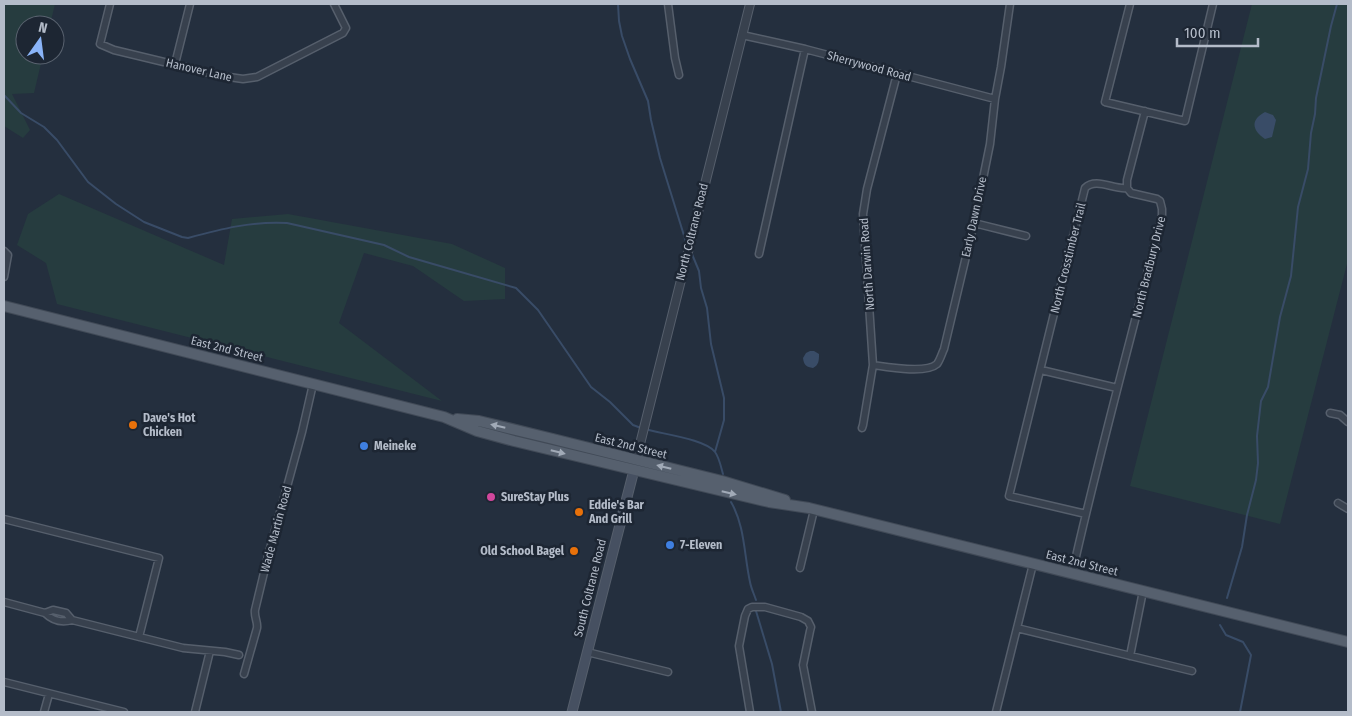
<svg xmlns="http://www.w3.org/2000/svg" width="1352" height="716" viewBox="0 0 1352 716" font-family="'Fira Sans Condensed',sans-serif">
	<rect width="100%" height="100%" fill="#242f3e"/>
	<path fill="#263c3f" d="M4 4H55L50 25H25V55H43L34 93 12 94 30 130 23 138 4 126Z
		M1252 4H1348V260L1280 524 1130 486Z
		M59 194 224 265 232 219 288 214 452 244 505 268V299L464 301 413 266 364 253 339 323 442 401 57 304 46 263 17 245 28 214Z"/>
	<path fill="#394c67" d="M1265 112 1273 115 1276 120 1272 137 1265 139C1252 130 1250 120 1265 112Z
		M810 351H814L819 354C819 360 819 365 813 368 806 367 804 365 803 358L806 353Z"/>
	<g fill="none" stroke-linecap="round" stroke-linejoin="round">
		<path stroke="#394c67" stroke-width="2" d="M618 4 619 21 622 36 630 59 648 101 651 120 660 158 686 242
			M4 95 21 113 44 127 57 140 88 182 116 204 144 222 182 237 188 238C221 229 252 221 287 223L384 245 409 257 516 288 538 310 591 387 610 402 633 425 641 428
			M692 254 699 271 701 288 707 308 711 344 724 398V420L715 452
			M645 429C661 434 706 439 715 452 719 457 721 467 723 474
			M731 502C745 526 744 555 750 582 751 588 754 594 756 600
			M1227 598 1242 547 1247 515 1256 480 1258 463 1257 436 1261 401 1268 387 1280 317 1291 276 1298 207 1308 169 1311 133 1315 114 1316 98 1331 26 1337 4
			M756 611 772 664 781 712
			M1220 625 1226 635 1243 642 1251 655 1240 712"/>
		<defs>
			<path id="minor" d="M110 4 100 44 114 50 222 76 243 79 257 77 343 33 346 28 334 4
				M668 4 675 58 679 75
				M1130 4 1105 102 1185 121 1213 4
				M742 35 805 49 995 99
				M175 64 190 4
				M974 223 1026 236
				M4 251 8 255 4 277
				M759 254 805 49
				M873 365C887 367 926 374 937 364 940 360 942 353 944 349L974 223 990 144 995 99 1001 67 1010 4
				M1041 370 1117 388
				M1330 413 1340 415 1348 422
				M862 428 863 425 873 365 863 214 867 189 897 74
				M1338 503 1348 509
				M1086 514 1009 496 1085 188C1096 177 1114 190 1127 188
				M4 519 159 558 139 637
				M800 568 814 510
				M1072 574C1099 453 1132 335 1162 215V209L1160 201 1157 199 1131 193 1127 188V180L1145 111
				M4 602 45 613 53 610 66 613 72 620
				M45 613C53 621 61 623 72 620L183 648 225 652 239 655
				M1017 628 1192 671
				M587 652 668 672
				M1130 656 1143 591
				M244 674 257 628C258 622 254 617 255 610L268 556 302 432 313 384
				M4 682 124 712
				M44 712 49 694
				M195 712 210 651
				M750 712 739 646 745 616 748 609 752 607H765L801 617 808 621 811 627 810 631 803 665 812 712
				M996 712 1033 564"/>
			<path id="tertiary" d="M636 460 750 4"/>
			<path id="secondary" d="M572 712 634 470"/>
			<path id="primary" d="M4 306 444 417 477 431 514 441 769 502 809 508 1348 642
				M457 419 479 421 549 438 722 481 785 500"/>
		</defs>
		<use href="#minor" stroke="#565f6c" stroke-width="9"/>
		<use href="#tertiary" stroke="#565f6c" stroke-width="10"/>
		<use href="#secondary" stroke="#565f6c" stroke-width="11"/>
		<use href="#primary" stroke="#414a57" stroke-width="12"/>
		<use href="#minor" stroke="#38414e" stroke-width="6"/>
		<use href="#tertiary" stroke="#38414e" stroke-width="8"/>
		<use href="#secondary" stroke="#465061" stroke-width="9"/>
		<use href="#primary" stroke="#56606e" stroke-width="10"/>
	</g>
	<defs><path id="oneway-solid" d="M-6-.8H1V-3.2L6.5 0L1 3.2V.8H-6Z" transform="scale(1.25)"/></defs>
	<g fill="#a1aab7">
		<use href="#oneway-solid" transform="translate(498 426) rotate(-167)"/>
		<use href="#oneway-solid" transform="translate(558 452) rotate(14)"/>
		<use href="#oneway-solid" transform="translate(664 467) rotate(-166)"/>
		<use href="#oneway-solid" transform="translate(729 493) rotate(13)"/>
	</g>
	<g fill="#e8710a" stroke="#1d2633" stroke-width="2">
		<circle cx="133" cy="425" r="5"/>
		<circle cx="579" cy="512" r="5"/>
		<circle cx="574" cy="551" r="5"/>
	</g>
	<g fill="#3f7fe0" stroke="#1d2633" stroke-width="2">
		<circle cx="364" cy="446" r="5"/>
		<circle cx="670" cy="545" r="5"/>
	</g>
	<circle fill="#d1479c" stroke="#1d2633" stroke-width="2" cx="491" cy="497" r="5"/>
	<g text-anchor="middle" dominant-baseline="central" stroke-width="5" stroke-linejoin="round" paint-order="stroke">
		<g font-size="12" fill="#b4bcc9" stroke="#1d2633">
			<text transform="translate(869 66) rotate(15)">Sherrywood Road</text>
			<text transform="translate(199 70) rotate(13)">Hanover Lane</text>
			<text transform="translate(974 217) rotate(-78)">Early Dawn Drive</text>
			<text transform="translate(692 232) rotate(-76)">North Coltrane Road</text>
			<text transform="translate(1068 258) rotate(-76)">North Crosstimber Trail</text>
			<text transform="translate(867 264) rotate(-94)">North Darwin Road</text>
			<text transform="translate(1149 267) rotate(-76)">North Bradbury Drive</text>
			<text transform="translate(227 349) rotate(14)">East 2nd Street</text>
			<text transform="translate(631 446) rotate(14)">East 2nd Street</text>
			<text transform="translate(276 529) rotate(-75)">Wade Martin Road</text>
			<text transform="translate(1082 563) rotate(14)">East 2nd Street</text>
			<text transform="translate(590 588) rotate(-76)">South Coltrane Road</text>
		</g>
		<g font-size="12" font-weight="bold" fill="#b4bcc9" stroke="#1d2633" text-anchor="start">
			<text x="143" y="418">Dave's Hot<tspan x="143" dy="14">Chicken</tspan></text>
			<text x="374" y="446">Meineke</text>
			<text x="501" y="497">SureStay Plus</text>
			<text x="589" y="505">Eddie's Bar<tspan x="589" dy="14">And Grill</tspan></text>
			<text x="680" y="545">7-Eleven</text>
			<text x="564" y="551" text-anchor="end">Old School Bagel</text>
		</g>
	</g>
	<rect width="1352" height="716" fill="none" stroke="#b4bcc9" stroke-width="10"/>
	<g transform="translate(40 40) rotate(14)"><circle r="24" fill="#1d2633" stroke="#59626f"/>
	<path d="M0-4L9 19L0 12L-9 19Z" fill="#8ab4f8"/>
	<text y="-8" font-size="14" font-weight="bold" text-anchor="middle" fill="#b4bcc9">N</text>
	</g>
	<path d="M1177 38v8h81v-8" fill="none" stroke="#b4bcc9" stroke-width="2.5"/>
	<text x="1184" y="38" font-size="15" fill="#b4bcc9" stroke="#1d2633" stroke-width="4" paint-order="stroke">100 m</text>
</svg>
